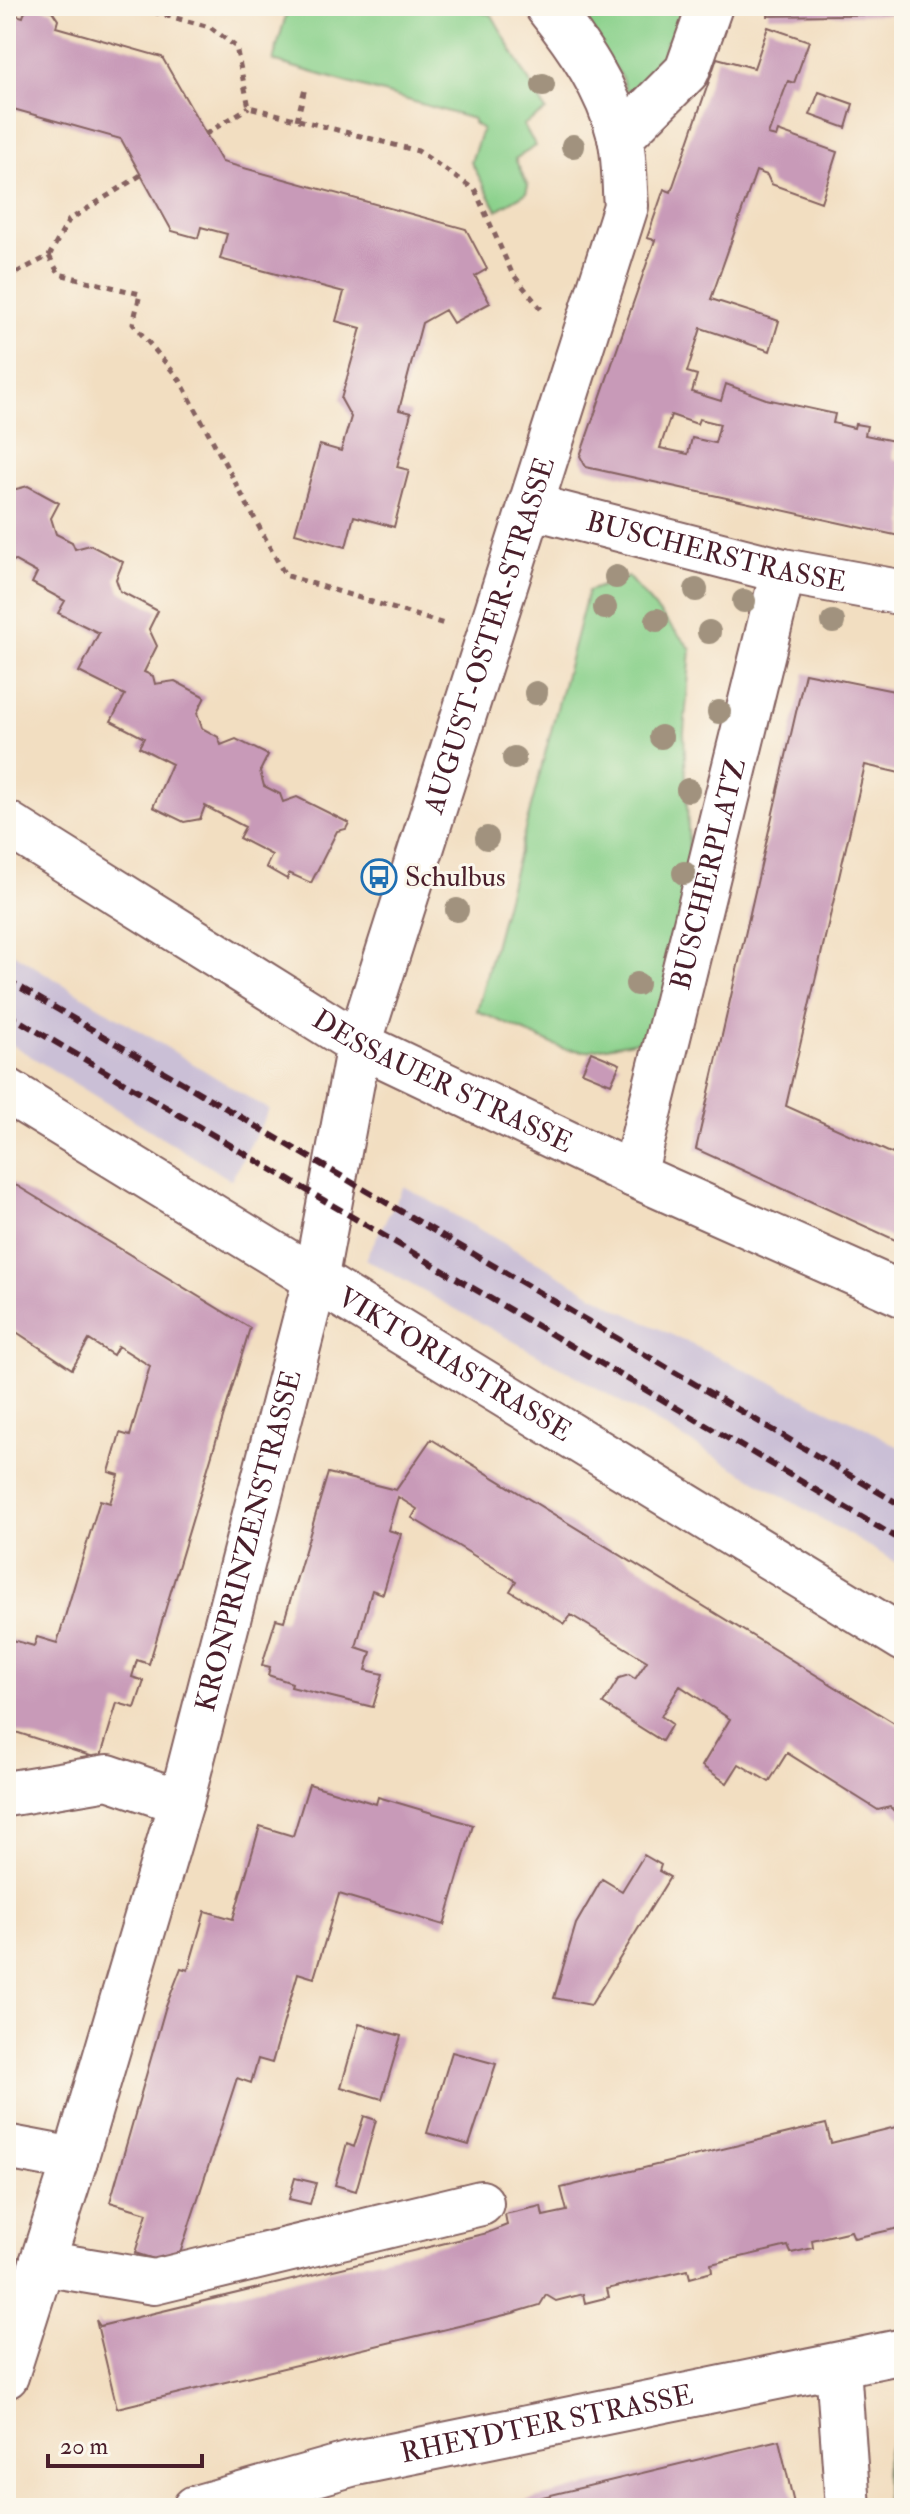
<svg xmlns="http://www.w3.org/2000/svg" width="910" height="2514" viewBox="0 0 910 2514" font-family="'IM FELL Double Pica',serif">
	<rect width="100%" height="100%" fill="#fbf7ec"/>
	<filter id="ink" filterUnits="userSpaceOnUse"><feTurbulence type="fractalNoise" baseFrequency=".0125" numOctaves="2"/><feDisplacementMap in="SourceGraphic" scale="16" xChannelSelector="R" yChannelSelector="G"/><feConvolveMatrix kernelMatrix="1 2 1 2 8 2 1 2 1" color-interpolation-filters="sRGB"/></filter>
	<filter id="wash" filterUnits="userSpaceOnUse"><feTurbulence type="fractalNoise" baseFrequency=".006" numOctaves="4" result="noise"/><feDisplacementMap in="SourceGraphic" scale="32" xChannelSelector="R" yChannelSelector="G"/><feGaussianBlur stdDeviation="1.8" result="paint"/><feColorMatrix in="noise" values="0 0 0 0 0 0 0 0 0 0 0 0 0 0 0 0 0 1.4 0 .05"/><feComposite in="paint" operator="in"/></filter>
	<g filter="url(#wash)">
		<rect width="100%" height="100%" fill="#f2dec1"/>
		<path fill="#cabfd6" d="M6 949 269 1110 231 1180 6 1041Z
			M404 1186 620 1310 864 1427 904 1450V1567L585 1381 365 1259Z"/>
		<path fill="#8bd18c" stroke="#6a785c" stroke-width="2" d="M255 6H458L492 15 546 111 523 125 536 146 515 159 528 186 526 193 497 210 471 162 482 129 473 123V119L273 61 286 15Z
			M570 6H703L692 37 667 41 656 74 626 92 621 76Z
			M628 577 691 649 684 733 691 900 659 1037 586 1051 564 1049 477 1011 588 591Z"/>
		<path fill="#70b378" stroke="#5d6952" stroke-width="2" d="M904 2420V2508H886C885 2475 882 2447 904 2420Z"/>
		<g id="blocks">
			<path fill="#c89ab8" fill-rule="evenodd" d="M35 6 52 11 58 20 56 27 162 57 222 162 466 229 487 269 475 276 490 303 453 323 445 310 422 323 399 410 411 413 397 467 409 470 394 527 354 516 346 547 295 533 320 445 341 451 351 417 341 399 361 328 336 321 344 292 220 259 227 234 201 227 198 238 172 231 121 139 6 107V12L23 17 25 11Z
				M768 6H904V14L768 16Z
				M768 27 809 41 794 83 788 81 768 135 776 137 778 131 837 152 821 202 771 184 767 175 756 171 711 299 779 321 770 351 701 328 687 372 697 375 692 392 721 401 726 384 766 399 835 414 833 423 854 428 855 424 867 426 865 435 894 441 892 459 904 462V537L586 467 580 456 655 240 647 238 664 189 671 192 717 58 754 68ZM671 415 697 424 699 419 720 424 715 443 692 438 688 454 660 448Z
				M819 92 853 104 846 128 810 115Z
				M6 481 12 490 28 486 59 503 51 518 56 534 72 542 75 549 90 545 123 562 116 579 120 591 158 611 149 629 157 646 144 672 153 676 155 684 175 681 205 697 197 713 202 728 218 737 221 745 236 739 268 755 260 771 264 786 280 794 283 802 297 797 349 823 346 829 337 831 311 883 289 873 287 879 266 867 272 855 239 838 245 827 205 806 200 819 184 822 153 807 172 764 139 747 144 738 111 721 125 695 79 672 99 633 58 613 65 601 32 583 37 573 6 556Z
				M805 673 904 693V774L865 765 786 1106 904 1159V1244L696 1149Z
				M903 976H904V999L898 997Z
				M591 1052 620 1064 611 1084 582 1072Z
				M6 1179 250 1328 149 1664 137 1660 132 1677 144 1681 135 1708 117 1703 100 1759 6 1729V1638L34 1646 37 1637 57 1643 100 1500 110 1503 119 1475 109 1472 120 1433 130 1436 150 1366 118 1346 113 1355 89 1340 72 1369 6 1325Z
				M431 1439 904 1729V1820L890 1807 878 1810 787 1753 769 1782 739 1764 727 1783 702 1766 730 1719 680 1686 661 1716 672 1724 662 1741 603 1704 619 1678 629 1675 635 1679 647 1661 571 1615 565 1624 510 1591 516 1581 412 1518 417 1509 398 1497 388 1530 401 1534 383 1594 372 1590 356 1647 371 1652 366 1670 383 1674 373 1707 291 1687 292 1683 268 1675 270 1667 262 1665 276 1619 284 1621 328 1473 396 1490Z
				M309 1784 376 1804 378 1797 473 1825 444 1925 339 1894 314 1978 298 1973 272 2063 258 2059 251 2083 237 2078 176 2266 135 2253 147 2213 110 2202 165 2009 181 1968 188 1970 205 1911 233 1919 260 1826 293 1836Z
				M644 1855 661 1865 659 1871 670 1877 591 2005 554 1998 576 1924 602 1879 622 1891Z
				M359 2024 401 2036 382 2099 341 2087Z
				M452 2052 496 2064 469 2145 427 2133Z
				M364 2116 376 2120 356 2191 335 2185 347 2144 354 2147Z
				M826 2124 831 2143 904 2125V2227L854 2238 851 2231 812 2240 813 2248 791 2253 788 2246 711 2264 712 2272 690 2278 688 2270 607 2289 609 2297 585 2303 583 2294 556 2301 546 2295 540 2305 513 2313 117 2408 96 2320 100 2326 487 2233 507 2225 505 2214 541 2206 543 2216 567 2211 561 2188Z
				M295 2178 316 2183 310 2204 289 2199Z
				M779 2440 795 2508H501V2507Z"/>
		</g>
	</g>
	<g filter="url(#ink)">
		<use href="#blocks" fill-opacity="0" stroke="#856260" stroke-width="2"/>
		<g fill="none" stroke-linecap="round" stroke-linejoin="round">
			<defs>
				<g id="minor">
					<path d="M620 138 687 71 710 6"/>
					<path id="s1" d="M530 506 783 571 904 593"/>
					<path id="s2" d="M6 823 359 1044 634 1175 904 1295"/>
					<path id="s3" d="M6 1090 904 1639"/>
					<path id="s4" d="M634 1175 783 571"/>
					<path d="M6 1794 108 1777 181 1802"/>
					<path d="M6 2147 75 2160"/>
					<path d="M42 2263 154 2282 481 2203"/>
					<path d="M838 2366 848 2508"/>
					<path id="s5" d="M6 2376 75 2160 181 1802 315 1281 359 1044 626 206C624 184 625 159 620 137 608 88 578 45 547 6"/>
				</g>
				<g id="major">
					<path id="s6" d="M195 2508 351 2464 904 2351"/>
				</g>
			</defs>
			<use href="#minor" stroke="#856260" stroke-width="48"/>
			<use href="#major" stroke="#856260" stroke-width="48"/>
			<path stroke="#856260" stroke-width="5" stroke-dasharray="6 6" stroke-linecap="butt" d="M130 6 210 27 236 47 249 107 418 151 475 190 512 273 541 309
				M297 120 305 88
				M206 134 249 107
				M49 256 59 274 140 294 133 324 180 380 285 575 444 624
				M6 278 49 256 69 220 141 175"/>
			<use href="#minor" stroke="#fff" stroke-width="44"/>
			<use href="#major" stroke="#fff" stroke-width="44"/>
			<path stroke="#4a1f2b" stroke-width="6" stroke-dasharray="12 6" stroke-linecap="butt" d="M6 979 904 1507
				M6 1013 904 1542"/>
		</g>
		<g fill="#a1927e">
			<circle cx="543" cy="85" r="12"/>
			<circle cx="573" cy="146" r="12"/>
			<circle cx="616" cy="577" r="12"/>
			<circle cx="696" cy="590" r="12"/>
			<circle cx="744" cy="601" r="12"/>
			<circle cx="605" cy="608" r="12"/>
			<circle cx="657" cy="620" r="12"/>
			<circle cx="833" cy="622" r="12"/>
			<circle cx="709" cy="632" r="12"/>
			<circle cx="536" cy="693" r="12"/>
			<circle cx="719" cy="712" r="12"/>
			<circle cx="661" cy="737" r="12"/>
			<circle cx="514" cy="758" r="12"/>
			<circle cx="688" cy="790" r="12"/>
			<circle cx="487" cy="838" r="12"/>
			<circle cx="684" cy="873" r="12"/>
			<circle cx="457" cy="910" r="12"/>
			<circle cx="637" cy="984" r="12"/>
		</g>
	</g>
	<defs>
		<symbol id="bus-ring" viewBox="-11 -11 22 22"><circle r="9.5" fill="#fbf7ec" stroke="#1f6fb2" stroke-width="1.5"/><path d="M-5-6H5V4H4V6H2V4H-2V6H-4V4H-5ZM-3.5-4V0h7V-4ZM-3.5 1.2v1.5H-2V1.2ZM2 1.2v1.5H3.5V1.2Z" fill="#1f6fb2"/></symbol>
	</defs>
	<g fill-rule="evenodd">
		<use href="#bus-ring" x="359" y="857" width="40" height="40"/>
	</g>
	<g text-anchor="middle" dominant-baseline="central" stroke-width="6" stroke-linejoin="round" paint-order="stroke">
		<g font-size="28" fill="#4a1f2b" stroke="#fbf7ec">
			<text stroke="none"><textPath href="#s1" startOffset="192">BUSCHERSTRASSE</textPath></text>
			<text stroke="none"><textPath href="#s5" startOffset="1808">AUGUST-OSTER-STRASSE</textPath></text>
			<text stroke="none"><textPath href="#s4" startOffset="310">BUSCHERPLATZ</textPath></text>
			<text stroke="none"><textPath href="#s2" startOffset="508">DESSAUER STRASSE</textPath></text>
			<text stroke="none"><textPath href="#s3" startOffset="526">VIKTORIASTRASSE</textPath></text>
			<text stroke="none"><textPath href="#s5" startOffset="870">KRONPRINZENSTRASSE</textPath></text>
			<text stroke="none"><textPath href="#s6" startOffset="362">RHEYDTER STRASSE</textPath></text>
		</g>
		<g font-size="28" fill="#4a1f2b" stroke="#fbf7ec" text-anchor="start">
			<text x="405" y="877">Schulbus</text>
		</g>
	</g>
	<rect width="910" height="2514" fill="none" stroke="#fbf7ec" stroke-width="32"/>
	<path d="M48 2454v12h154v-12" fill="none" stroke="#4a1f2b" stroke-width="4"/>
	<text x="60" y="2454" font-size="24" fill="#4a1f2b" stroke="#fbf7ec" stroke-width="6" paint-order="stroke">20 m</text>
</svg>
